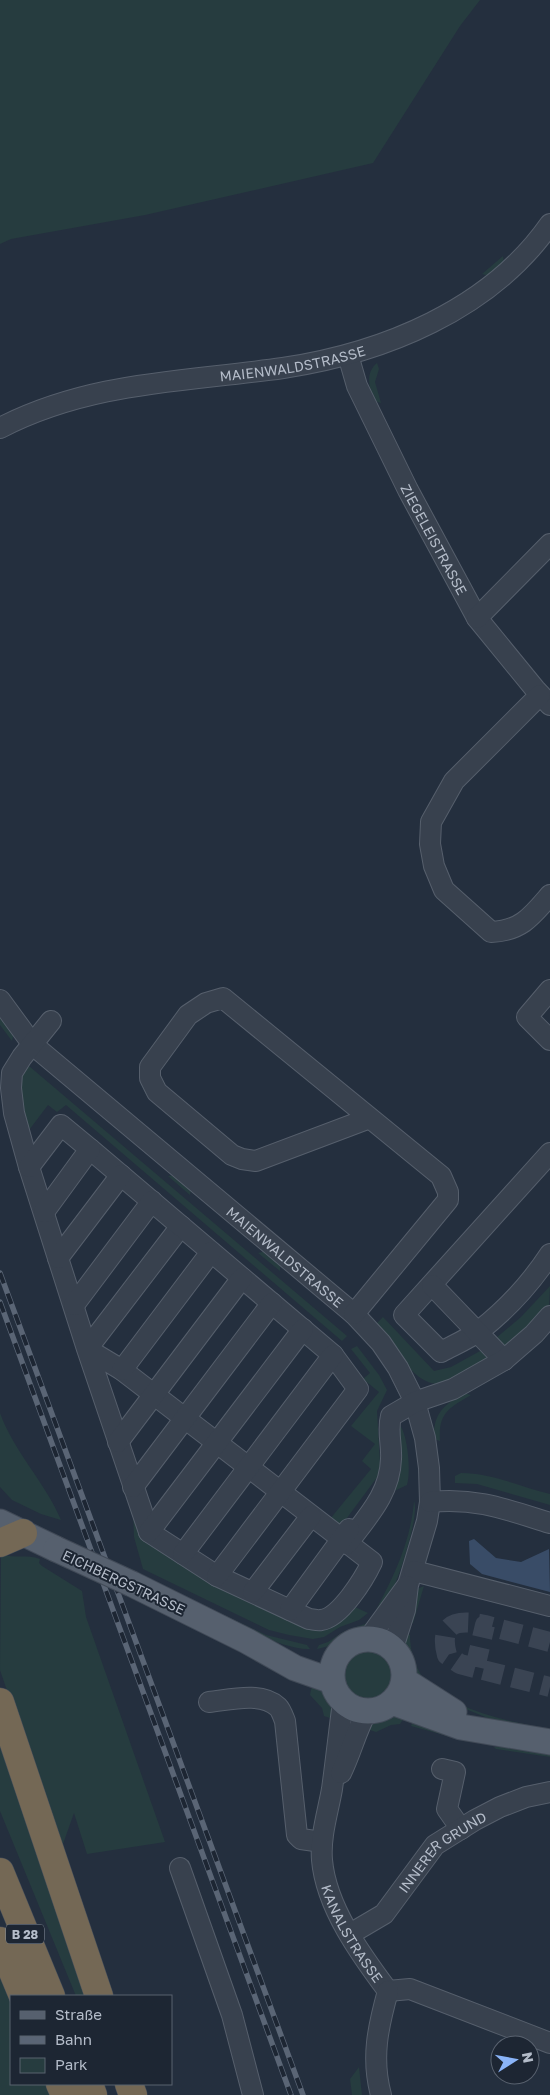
<svg xmlns="http://www.w3.org/2000/svg" width="550" height="2095" viewBox="0 0 550 2095" font-family="'Golos Text',sans-serif">
	<rect width="100%" height="100%" fill="#242f3e"/>
	<path fill="#263c3f" d="M0 0H480L460 26 373 163 145 215 11 239 0 244Z
		M503 256 504 263 489 276 482 274Z
		M377 363 379 369 375 382 381 403 374 401C369 388 365 373 377 363Z
		M0 1018H2L14 1033 12 1041 0 1025Z
		M27 1065 29 1066 347 1336 342 1341 66 1105 57 1112 48 1105 26 1134C21 1113 12 1083 27 1065Z
		M176 1175 191 1188 190 1195 168 1176Z
		M266 1251 280 1264V1271L258 1253Z
		M550 1286 549 1308 506 1347 496 1338 521 1317Z
		M383 1317 434 1371 451 1367 482 1350 486 1355V1360C474 1367 452 1384 438 1384 413 1384 389 1342 376 1324Z
		M357 1346 379 1375 387 1390 377 1411 380 1463 378 1476 344 1522 336 1524 330 1519 371 1469 362 1461 375 1444 351 1426 379 1392 363 1379 370 1373 351 1349Z
		M463 1393 471 1395C449 1408 438 1413 440 1441L434 1439C433 1414 443 1406 463 1393Z
		M0 1413C14 1452 45 1482 61 1520L41 1514 12 1500 0 1487Z
		M400 1425C408 1437 411 1471 407 1485L392 1492 396 1427Z
		M461 1473C492 1473 521 1487 550 1494V1505L477 1484 455 1483V1476Z
		M414 1501C420 1516 398 1580 390 1596 387 1601 382 1606 378 1611L377 1608C395 1574 411 1540 414 1501Z
		M133 1509 141 1531 153 1547 311 1629 355 1607 368 1613 359 1620 340 1627 324 1637 313 1639 289 1635 269 1630 143 1569 134 1537Z
		M1 1554C15 1559 27 1554 40 1559L39 1563 42 1566 82 1591 86 1617 165 1842 87 1854 74 1813 63 1844 31 1761 0 1670Z
		M424 1586 413 1623H406L417 1589Z
		M171 1590 266 1635 307 1645 310 1649C277 1651 203 1606 171 1590Z
		M370 1622 371 1626 345 1636 329 1646 317 1649 319 1645 328 1642 343 1632Z
		M405 1632 410 1635C410 1652 415 1665 424 1680L412 1678 405 1642Z
		M341 1674a27 27 0 1 1 54 0a27 27 0 1 1-54 0Z
		M313 1680C328 1692 333 1700 336 1720L324 1716 322 1708 310 1695Z
		M457 1703C487 1717 517 1723 550 1729V1731L490 1719 456 1705Z
		M395 1712 407 1713 400 1724 391 1725 376 1732 364 1728 372 1719Z
		M416 1715 451 1736V1737L411 1726Z
		M0 1718 95 1996H76L0 1811Z
		M494 1747H505L550 1753V1757L496 1749Z
		M0 1972 11 1999V2084H47L52 2095H0Z
		M359 2067 362 2095H352L350 2079Z"/>
	<path fill="#394c67" d="M474 1539 496 1558 521 1562 549 1549 550 1592 482 1574 470 1564 469 1541Z"/>
	<g fill="none" stroke-linecap="round" stroke-linejoin="round">
		<path stroke="#3a4453" stroke-width="20" stroke-dasharray="20 10" stroke-linecap="butt" d="M550 1642 485 1625 475 1668 550 1687
			M475 1668 460 1664 447 1655C438 1622 458 1619 485 1625"/>
		<defs>
			<g id="minor">
				<path id="s1" d="M348 355 357 386 408 490 477 618 535 689 550 705"/>
				<path id="s2" d="M0 428C91 381 185 382 283 368 383 353 490 310 550 224"/>
				<path d="M477 618 550 544"/>
				<path d="M540 695 454 781 431 822 430 844 434 866 444 890 491 932C521 931 532 916 550 895"/>
				<path d="M550 990 527 1017 550 1040"/>
				<path id="s3" d="M0 1000 33 1045 354 1314 381 1343 398 1368 415 1402 425 1438 429 1468 430 1502 427 1521 408 1585 405 1610 393 1648"/>
				<path d="M51 1021 22 1057 12 1073 11 1088 14 1113 29 1167 87 1349 149 1532 217 1576 309 1619C313 1619 317 1621 321 1620 340 1618 364 1579 372 1562L122 1370 87 1349 181 1226"/>
				<path d="M90 1149 333 1355 358 1389 217 1576"/>
				<path d="M550 1153 404 1315 441 1352C454 1345 468 1339 479 1331 506 1310 531 1283 550 1254"/>
				<path d="M29 1167 61 1125 90 1149 44 1212"/>
				<path d="M58 1258 121 1175"/>
				<path d="M432 1285 504 1360"/>
				<path d="M74 1305 152 1201"/>
				<path d="M354 1314 448 1200V1192L441 1176 223 998 206 1003 188 1015 150 1067V1078L157 1092 232 1155 242 1159 256 1161 370 1118"/>
				<path d="M122 1370 211 1252"/>
				<path d="M118 1442 242 1278"/>
				<path d="M133 1487 272 1303"/>
				<path d="M430 1502C476 1497 508 1510 550 1523"/>
				<path d="M149 1532 303 1329"/>
				<path d="M347 1544C367 1517 390 1494 391 1459 392 1443 387 1432 391 1416L415 1402 453 1389 504 1360 534 1334 550 1316"/>
				<path d="M183 1554 333 1355"/>
				<path d="M414 1571 550 1606"/>
				<path d="M253 1592 311 1516"/>
				<path d="M290 1610 349 1529"/>
				<path d="M369 1638 407 1586"/>
				<path d="M209 1702C229 1700 261 1691 278 1707 281 1710 283 1716 285 1721L297 1835 301 1839 322 1842"/>
				<path id="s4" d="M343 1702C339 1731 336 1760 332 1789 328 1812 320 1836 322 1860 326 1907 361 1955 388 1991"/>
				<path d="M442 1769 455 1772 447 1809 461 1829"/>
				<path d="M341 1773C351 1753 356 1731 367 1711"/>
				<path d="M180 1868 232 2015 253 2095"/>
				<path id="s5" d="M350 1934 384 1914 435 1845 475 1820 500 1807 526 1797 550 1792"/>
				<path d="M388 1991 410 1989 550 2043"/>
				<path d="M381 2095C371 2058 378 2027 388 1991"/>
			</g>
			<path id="major" d="M0 1522 56 1549
				M132 1584 247 1641 295 1668 332 1681
				M332 1675a36 36 0 1 1 72 0a36 36 0 1 1-72 0Z
				M404 1680 454 1712
				M392 1702 461 1727 550 1742"/>
			<path id="highway" d="M0 1543 23 1533
				M0 1702 99 1996
				M0 1872 51 1996
				M0 1941 23 1996
				M60 2084 65 2095
				M89 2084 93 2095
				M129 2084 133 2095"/>
		</defs>
		<use href="#minor" stroke="#565f6c" stroke-width="22"/>
		<use href="#major" stroke="#414a57" stroke-width="27"/>
		<use href="#highway" stroke="#434c59" stroke-width="29"/>
		<use href="#minor" stroke="#38414e" stroke-width="20"/>
		<use href="#major" stroke="#56606e" stroke-width="25"/>
		<use href="#highway" stroke="#746855" stroke-width="28"/>
		<defs>
			<path id="rail" d="M0 1273 303 2095
				M0 1302 291 2095"/>
		</defs>
		<use href="#rail" stroke="#5a6575" stroke-width="5.5"/>
		<use href="#rail" stroke="#1d2633" stroke-width="4" stroke-dasharray="11" stroke-linecap="butt"/>
		<defs>
			<path id="major-bridge" d="M56 1549 132 1584"/>
		</defs>
		<use href="#major-bridge" stroke="#414a57" stroke-width="27" stroke-linecap="butt"/>
		<use href="#major-bridge" stroke="#56606e" stroke-width="25"/>
	</g>
	<g text-anchor="middle" dominant-baseline="central" stroke-width="4" stroke-linejoin="round" paint-order="stroke">
		<rect fill="#1d2633" stroke="#878f9c" stroke-width="1" x="6" y="1924.5" width="38" height="19" rx="4"/>
		<g font-size="12" font-weight="bold" fill="#b4bcc9">
			<text x="25" y="1934">B 28</text>
		</g>
		<g font-size="14" fill="#b4bcc9" stroke="#1d2633">
			<text stroke="none"><textPath href="#s2" startOffset="301">MAIENWALDSTRASSE</textPath></text>
			<text stroke="none"><textPath href="#s1" startOffset="204">ZIEGELEISTRASSE</textPath></text>
			<text stroke="none"><textPath href="#s3" startOffset="385">MAIENWALDSTRASSE</textPath></text>
			<text transform="translate(124 1582) rotate(25)">EICHBERGSTRASSE</text>
			<text stroke="none"><textPath href="#s5" startOffset="126">INNERER GRUND</textPath></text>
			<text stroke="none"><textPath href="#s4" startOffset="240">KANALSTRASSE</textPath></text>
		</g>
	</g>
	<rect x="10" y="1995" width="162" height="90" fill="#1d2633" stroke="#59626f"/>
	<rect x="20" y="2011" width="25" height="8" fill="#56606e" stroke="#59626f"/>
	<text x="55" y="2020" font-size="15" fill="#b4bcc9">Straße</text>
	<rect x="20" y="2036" width="25" height="8" fill="#5a6575" stroke="#59626f"/>
	<text x="55" y="2045" font-size="15" fill="#b4bcc9">Bahn</text>
	<rect x="20" y="2058" width="25" height="15" fill="#263c3f" stroke="#59626f"/>
	<text x="55" y="2070" font-size="15" fill="#b4bcc9">Park</text>
	<g transform="translate(515 2060) rotate(79)"><circle r="24" fill="#1d2633" stroke="#59626f"/>
	<path d="M0-4L9 19L0 12L-9 19Z" fill="#8ab4f8"/>
	<text y="-8" font-size="14" font-weight="bold" text-anchor="middle" fill="#b4bcc9">N</text>
	</g>
</svg>
